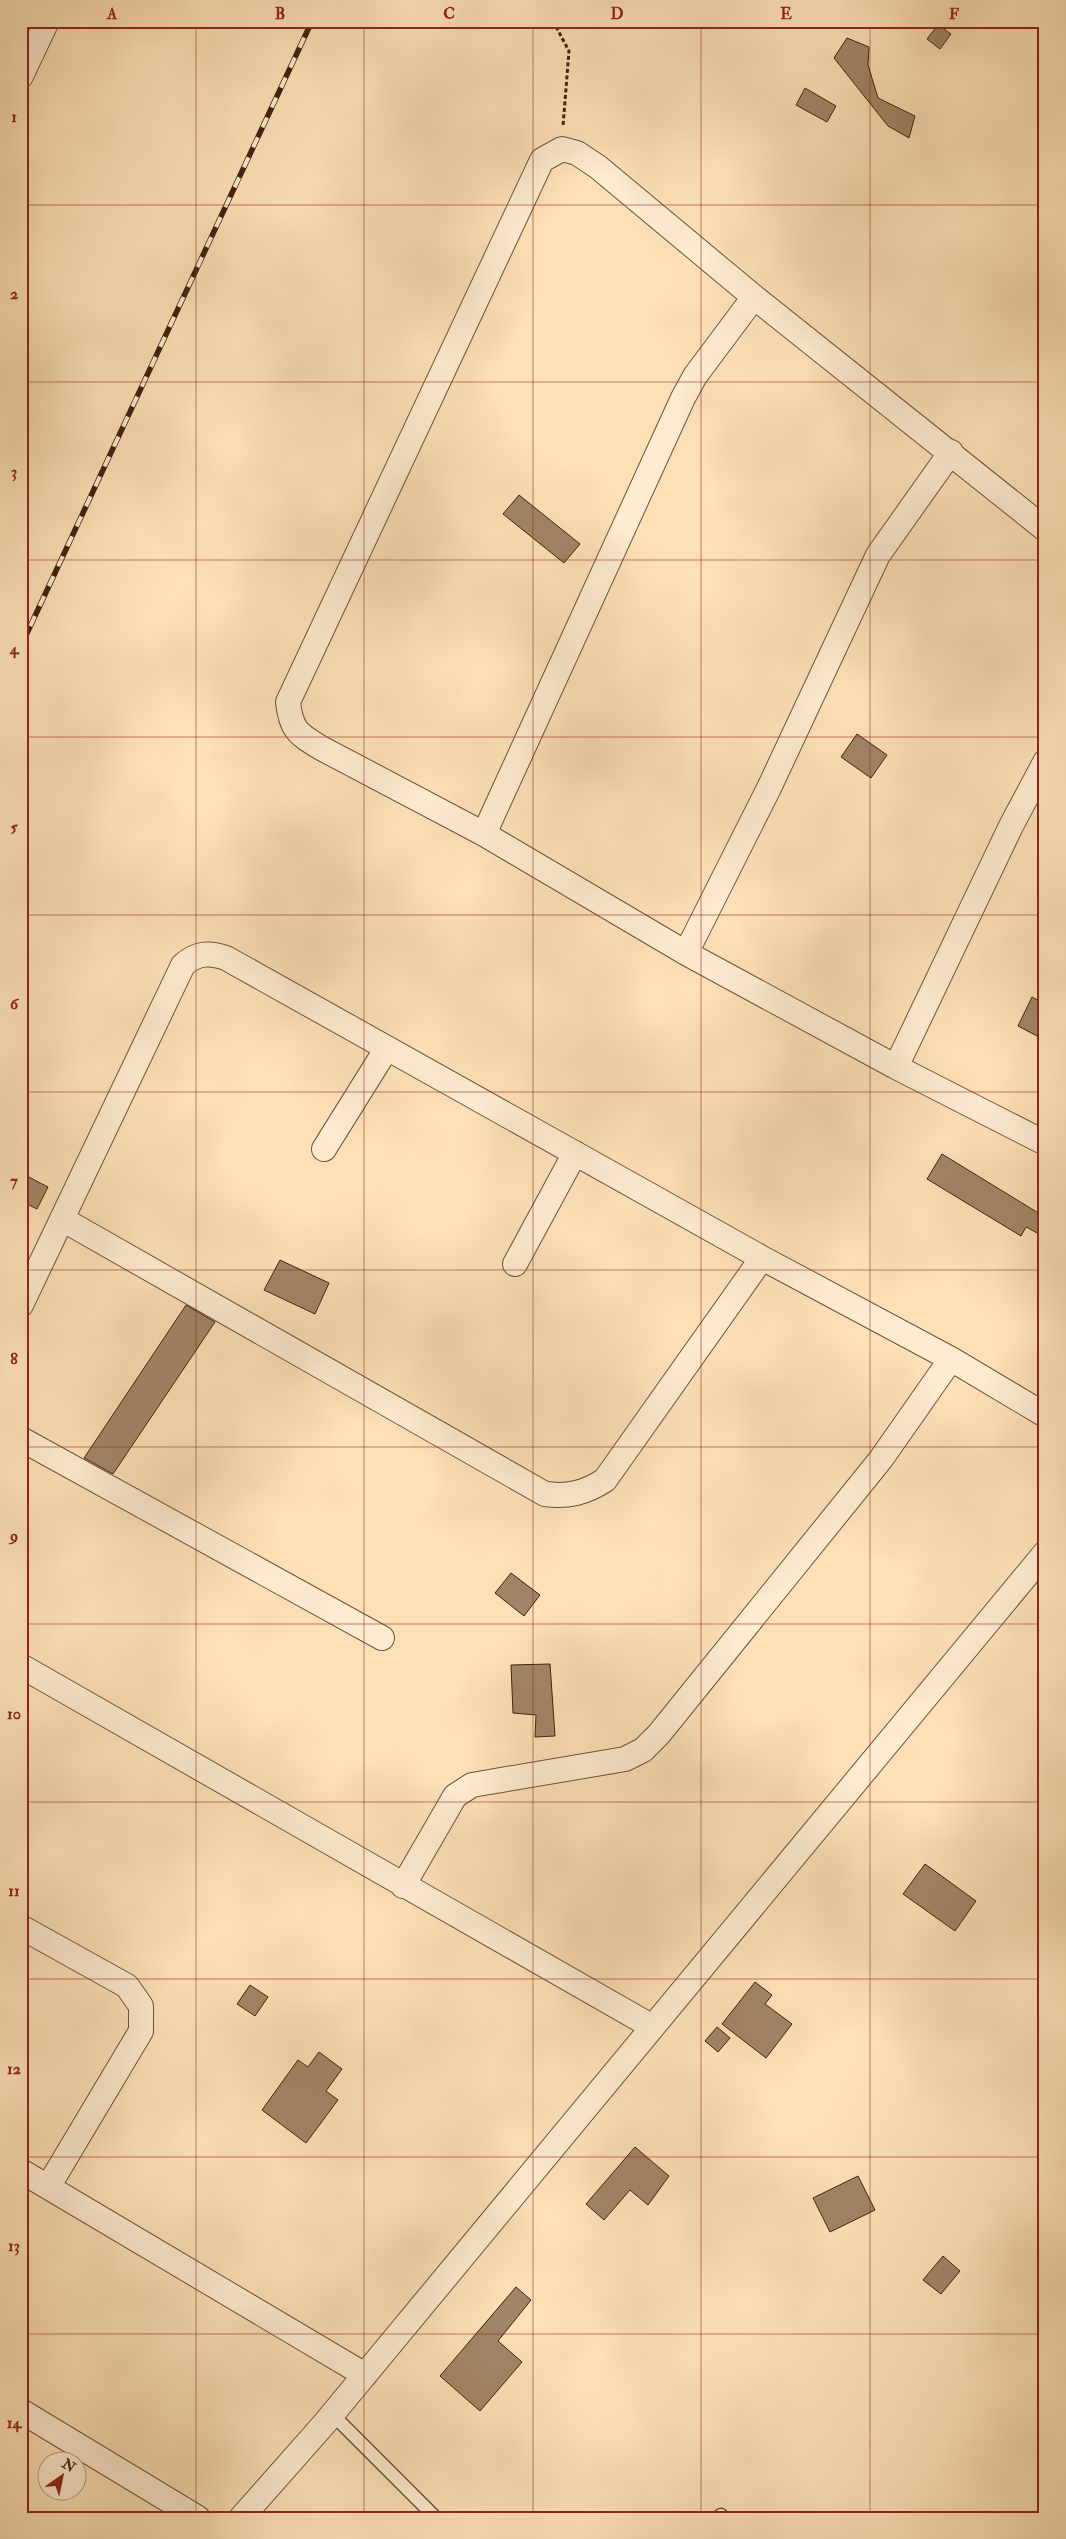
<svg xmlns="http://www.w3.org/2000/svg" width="1066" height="2539" viewBox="0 0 1066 2539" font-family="'IM FELL Double Pica',serif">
	<rect width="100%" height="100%" fill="#fde0b6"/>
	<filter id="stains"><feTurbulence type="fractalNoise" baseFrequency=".004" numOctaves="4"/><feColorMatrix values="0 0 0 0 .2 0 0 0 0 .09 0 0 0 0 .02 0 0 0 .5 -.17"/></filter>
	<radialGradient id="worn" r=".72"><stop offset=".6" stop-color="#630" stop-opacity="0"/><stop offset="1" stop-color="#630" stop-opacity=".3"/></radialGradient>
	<path fill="#a28567" stroke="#402211" d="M938 25 951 34 940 49 927 39Z
		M847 38 869 47 868 65 878 98 915 116 909 138 888 126 834 58Z
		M805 88 836 106 827 122 796 105Z
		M519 495 580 544 564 563 503 514Z
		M857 734 887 755 871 778 841 757Z
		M1032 997 1045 1004V1026L1039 1037 1018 1026Z
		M942 1154 1045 1217V1225L1039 1234 1026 1227 1021 1236 927 1179Z
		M21 1173 48 1187 37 1209 21 1201Z
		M280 1260 329 1283 315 1314 264 1290Z
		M186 1305 215 1322 113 1474 84 1458Z
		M511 1573 540 1595 524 1616 495 1593Z
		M550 1664 555 1736 535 1737 536 1715 513 1713 511 1665Z
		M925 1864 976 1901 955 1931 903 1894Z
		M755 1982 772 1995 765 2004 792 2024 766 2058 722 2024Z
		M250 1985 268 1997 255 2016 237 2004Z
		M717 2027 730 2038 718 2052 705 2041Z
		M319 2052 342 2069 326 2091 338 2100 306 2143 262 2110 298 2060 308 2067Z
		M635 2147 669 2176 648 2205 630 2190 604 2220 586 2204Z
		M858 2176 875 2210 830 2232 813 2198Z
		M943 2256 960 2271 941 2294 923 2280Z
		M516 2287 531 2300 498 2341 522 2362 480 2411 440 2376Z"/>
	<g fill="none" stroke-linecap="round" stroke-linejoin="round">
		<defs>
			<path id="lane" d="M332 2414 436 2518
				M717 2518 721 2515"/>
			<path id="street" d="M21 76 47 21
				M1045 529 754 297 598 167 577 153 562 149 542 160 288 702C291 730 298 734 321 748L484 834 686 953 896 1067 1045 1143
				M484 834 683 398 695 376 754 297
				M686 953 769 788 878 555 951 452
				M896 1067 1011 826 1045 762
				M324 1149 387 1048
				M62 1219 545 1494C568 1497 585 1493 605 1480L762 1258
				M515 1264 575 1153
				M21 1305 183 965C197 953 209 952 226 958L762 1258 951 1359 1045 1415
				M21 1439 382 1638
				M21 1666 651 2026
				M403 1886 455 1796 472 1785 625 1759 643 1750 659 1734 881 1459 951 1359
				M21 1927 127 1986 141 2006V2031L48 2187
				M21 2171 365 2375
				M21 2411 198 2518
				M241 2518 325 2423 1045 1553"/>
		</defs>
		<use href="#lane" stroke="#6f523a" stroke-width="15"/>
		<use href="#street" stroke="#6f523a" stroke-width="26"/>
		<path stroke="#402211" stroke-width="3" stroke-dasharray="4 2.5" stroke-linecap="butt" d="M553 21 569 51 563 126"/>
		<use href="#lane" stroke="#feebd0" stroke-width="12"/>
		<use href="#street" stroke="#feebd0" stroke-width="24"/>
		<defs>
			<path id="rail" d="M21 646 312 21"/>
		</defs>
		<use href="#rail" stroke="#402211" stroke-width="5.5"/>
		<use href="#rail" stroke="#feebd0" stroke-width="4" stroke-dasharray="11" stroke-linecap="butt"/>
	</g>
	<path fill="none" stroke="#8f2418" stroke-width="1" stroke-opacity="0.55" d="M196 21V2518M364 21V2518M533 21V2518M701 21V2518M870 21V2518M21 205H1045M21 382H1045M21 560H1045M21 737H1045M21 915H1045M21 1092H1045M21 1270H1045M21 1447H1045M21 1624H1045M21 1802H1045M21 1979H1045M21 2157H1045M21 2334H1045"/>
	<rect width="1066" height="2539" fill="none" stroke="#fde0b6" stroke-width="55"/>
	<g transform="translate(62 2476) rotate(33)"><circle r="24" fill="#feebd0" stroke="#b29b84"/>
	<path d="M0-4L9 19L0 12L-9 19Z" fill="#8f2418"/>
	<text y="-8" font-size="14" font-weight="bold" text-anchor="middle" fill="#402211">N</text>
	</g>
	<rect x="28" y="28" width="1010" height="2484" fill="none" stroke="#8f2418" stroke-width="2"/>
	<g font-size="16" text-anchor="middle" font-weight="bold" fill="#8f2418">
		<text x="112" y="19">A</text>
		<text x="280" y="19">B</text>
		<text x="449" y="19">C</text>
		<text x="617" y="19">D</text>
		<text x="786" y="19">E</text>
		<text x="954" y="19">F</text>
		<text x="14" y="122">1</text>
		<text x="14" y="299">2</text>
		<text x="14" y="477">3</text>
		<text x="14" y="654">4</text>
		<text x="14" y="832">5</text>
		<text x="14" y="1009">6</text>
		<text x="14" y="1186">7</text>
		<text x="14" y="1364">8</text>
		<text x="14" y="1541">9</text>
		<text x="14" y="1719">10</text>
		<text x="14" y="1896">11</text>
		<text x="14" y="2074">12</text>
		<text x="14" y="2251">13</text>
		<text x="14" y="2428">14</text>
	</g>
	<rect width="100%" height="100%" filter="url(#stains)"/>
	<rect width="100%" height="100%" fill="url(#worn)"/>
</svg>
